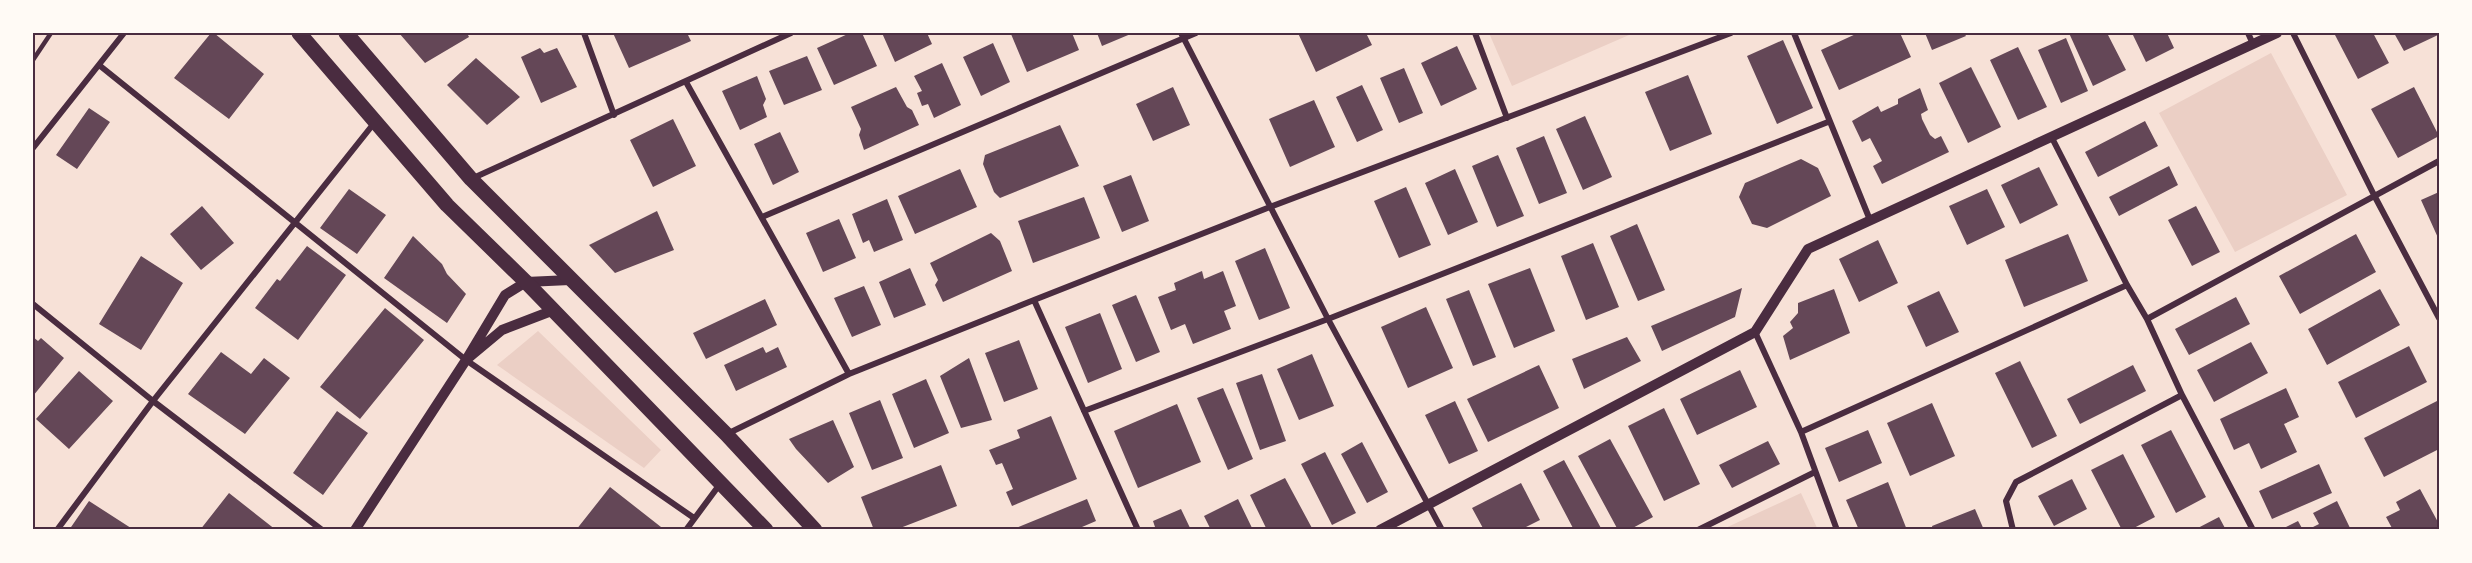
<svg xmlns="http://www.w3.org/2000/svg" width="2472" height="563" viewBox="0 0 2472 563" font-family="'Noto Sans',sans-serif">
	<rect width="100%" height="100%" fill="#f7e1d7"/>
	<path fill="#ebcfc5" d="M1489 33H1628L1629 35 1512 86Z
		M2271 53 2347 195 2235 252 2159 113Z
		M538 331 661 450 644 468 497 365Z
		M1801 493 1818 530H1721Z"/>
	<path fill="#644757" d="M211 33H214L264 74 229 119 174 78Z
		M399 33H467L469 37 425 63Z
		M613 33H687L691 41 629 68Z
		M850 33H862L877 66 834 85 817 48Z
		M882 33H927L932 44 895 62Z
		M1072 33 1079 50 1027 72 1011 34Z
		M1097 33H1133L1102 46Z
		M1298 33H1366L1372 45 1316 72Z
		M1858 33H1900L1911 57 1839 90 1821 50Z
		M1925 33H1964L1966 36 1932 50Z
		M2069 33H2107L2126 70 2093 86Z
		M2132 33H2167L2174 48 2146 62Z
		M2340 33H2373L2389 63 2358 79 2335 35Z
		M2394 33H2437L2438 35 2404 51Z
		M2066 38 2088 91 2061 103 2038 50Z
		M1783 40 1813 108 1777 124 1747 56Z
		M993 43 1010 82 981 96 963 57Z
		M1457 46 1477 89 1441 106 1421 63Z
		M2018 47 2047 107 2018 120 1990 60Z
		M540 48 544 53 557 48 577 87 541 103 521 57Z
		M807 56 822 90 784 105 769 71Z
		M476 58 520 97 487 125 447 85Z
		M942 63 961 105 934 118 928 104 922 106 917 93 922 91 914 76Z
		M1971 67 2001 127 1968 143 1939 83Z
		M1404 68 1423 113 1399 123 1380 78Z
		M1688 75 1712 134 1670 151 1645 92Z
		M757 76 766 99 763 105 767 117 740 130 722 91Z
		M1362 85 1383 130 1357 142 1336 97Z
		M896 87 907 107 912 110 919 125 864 150 859 135 861 129 851 107Z
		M1173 87 1190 125 1153 141 1136 104Z
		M2414 87 2439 136 2398 158 2371 109Z
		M1920 88 1928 110 1921 114 1922 119 1930 135 1935 139 1941 136 1949 152 1882 184 1873 166 1882 161 1870 138 1862 142 1852 121 1878 106 1881 112 1898 104V99Z
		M1314 100 1335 147 1290 167 1269 119Z
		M89 108 110 122 77 169 56 155Z
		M1585 116 1612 177 1583 190 1556 129Z
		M673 119 696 166 653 187 630 140Z
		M2145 121 2158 146 2098 177 2085 152Z
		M1060 125 1079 166 1000 198 994 192 983 164 985 155Z
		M780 132 799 172 773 185 754 144Z
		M1544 136 1567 193 1539 204 1516 148Z
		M1498 155 1524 216 1497 227 1472 166Z
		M1801 159 1818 168 1831 196 1767 228 1752 224 1739 197 1745 183Z
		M2169 166 2178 185 2119 216 2109 197Z
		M2039 167 2058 205 2020 224 2001 185Z
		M960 169 977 207 915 234 898 196Z
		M1455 169 1478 222 1448 235 1425 183Z
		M1131 175 1149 221 1122 232 1103 186Z
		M1406 187 1431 245 1399 258 1374 201Z
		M349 189 386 215 357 254 320 228Z
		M1987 189 2005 227 1967 245 1949 206Z
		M2439 192V240L2421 200Z
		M1084 197 1100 238 1033 263 1018 221Z
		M887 199 903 240 874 252 869 240 863 243 852 214Z
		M202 206 234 243 201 270 170 234Z
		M2196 206 2220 252 2192 266 2168 220Z
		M657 211 674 250 615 273 589 245Z
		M839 219 856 258 823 272 806 233Z
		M1637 224 1665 290 1638 301 1610 236Z
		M991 233 1000 241 1012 271 943 302 935 285 938 280 930 263Z
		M2068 234 2088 281 2024 307 2005 260Z
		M2356 234 2376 272 2300 314 2279 276Z
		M413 236 442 264 447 274 466 294 447 323 384 278Z
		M1878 240 1898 283 1859 302 1839 259Z
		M1593 243 1619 307 1586 320 1561 256Z
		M307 246 346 275 298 340 255 308 277 279 280 281Z
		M1265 248 1290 308 1259 320 1235 261Z
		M141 256 183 283 141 350 99 324Z
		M910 268 926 305 894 318 879 282Z
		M1530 268 1555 331 1514 348 1488 284Z
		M1202 271 1204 279 1223 271 1236 306 1224 311 1231 329 1193 344 1185 324 1171 330 1158 297 1176 290 1174 283Z
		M864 286 881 325 852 337 834 298Z
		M1742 288 1735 317 1662 351 1651 326Z
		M1834 289 1850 333 1790 360 1783 336 1793 328 1790 322 1798 313V303Z
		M2380 289 2400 325 2327 365 2308 329Z
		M1469 290 1496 357 1473 366 1446 299Z
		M1939 291 1959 332 1926 347 1907 306Z
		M1136 295 1160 352 1136 362 1112 305Z
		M2236 297 2250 324 2189 355 2175 329Z
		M765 299 777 325 706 359 693 333Z
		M1426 307 1453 368 1408 388 1381 327Z
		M385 308 424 340 360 419 320 387Z
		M1100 313 1122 369 1088 383 1065 327Z
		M33 337 38 341 41 338 64 358 33 396Z
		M1627 337 1641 361 1584 389 1572 359Z
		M1019 340 1038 389 1004 402 985 353Z
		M2251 342 2268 373 2214 402 2197 370Z
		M2409 346 2427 382 2356 418 2338 382Z
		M763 347 766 353 778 347 787 367 736 391 724 365Z
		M221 352 251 374 264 358 290 378 245 434 188 394Z
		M1312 354 1334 406 1299 420 1277 369Z
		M969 358 992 420 961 428 940 376Z
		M2020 361 2057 436 2032 448 1995 373Z
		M1539 365 1559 408 1488 442 1467 399Z
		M2133 365 2146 391 2080 424 2067 399Z
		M1740 370 1757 407 1697 435 1680 399Z
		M79 371 113 401 69 449 36 419Z
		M1262 374 1286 441 1260 450 1236 383Z
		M926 379 949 433 914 448 892 394Z
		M1223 388 1253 459 1228 470 1197 398Z
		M2286 388 2299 417 2284 424 2297 452 2261 469 2249 443 2234 450 2220 419Z
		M880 400 903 458 872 470 849 413Z
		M1455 401 1478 451 1449 464 1425 415Z
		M2437 401 2439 449 2384 477 2364 438Z
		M1932 403 1955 456 1910 476 1887 423Z
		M1177 404 1201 462 1138 488 1114 431Z
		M1664 408 1700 484 1664 501 1628 426Z
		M337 411 368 433 323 495 293 473Z
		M1051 416 1077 479 1012 506 1006 492 1013 489 1002 463 996 465 989 450 1020 438 1017 430Z
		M833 420 854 467 828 483 796 449 789 439Z
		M1868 430 1882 463 1839 482 1825 448Z
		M2171 430 2206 497 2176 513 2141 445Z
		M1610 439 1653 517 1629 530H1618L1578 456Z
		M1768 441 1780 464 1732 488 1719 465Z
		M1362 442 1388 492 1367 503 1341 454Z
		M1325 452 1356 513 1332 525 1301 464Z
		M2123 454 2155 517 2130 530H2122L2091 470Z
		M1564 460 1602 530H1574L1543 471Z
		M2319 464 2332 493 2272 519 2259 491Z
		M941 465 957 506 895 530H874L861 497Z
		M1285 478 1313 530H1267L1250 495Z
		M2072 479 2087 509 2054 526 2038 496Z
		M1888 482 1907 530H1859L1846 500Z
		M1521 483 1540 520 1520 530H1484L1472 508Z
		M610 487 661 527 658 530H576Z
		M2420 489 2439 524V530H2393L2386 517 2400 510 2396 502Z
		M229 493 276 530H200Z
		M1087 499 1096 521 1075 530H1011Z
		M1238 499 1253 530H1211L1204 516Z
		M89 501 134 530H69Z
		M2337 501 2351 530H2307L2319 524 2313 513Z
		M1181 509 1191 530H1156L1153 521Z
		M1975 509 1984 530H1933L1932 526Z
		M2219 517 2226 530H2194Z
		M2298 521 2303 530H2280Z"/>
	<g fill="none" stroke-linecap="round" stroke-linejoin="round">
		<path stroke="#4a2c40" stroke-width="4.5" d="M33 60 51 33"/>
		<path stroke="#4a2c40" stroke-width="6" d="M584 33 614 115
			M1181 33 1328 319 1442 530
			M1475 33 1507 118
			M1794 33 1870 220
			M2248 33 2253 44
			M2293 33 2374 195 2439 318
			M99 65 466 360 694 518
			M686 82 849 374
			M2051 136 2127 285 2147 319 2182 395 2253 530
			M33 148 124 33
			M471 179 791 33
			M762 217 1196 33
			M1034 300 1138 530
			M33 304 153 401 322 530
			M2147 319 2439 161
			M1755 332 1801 432 1837 530
			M1084 411 1328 319 1828 122
			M1801 432 2127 285
			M727 434 849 374 1034 300 1270 207 1731 33
			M57 530 153 401 375 122
			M686 530 720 484
			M1698 530 1815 472
			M2013 530 2006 501 2016 482 2182 395"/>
		<path stroke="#4a2c40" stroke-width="10" d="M554 310 502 330 466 360 505 295 526 282 570 280
			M355 530 466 360
			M1380 530 1755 332 1808 249 2277 33"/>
		<path stroke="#4a2c40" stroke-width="15" d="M299 33 447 205 526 282 766 530
			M346 33 471 179 726 434 815 530"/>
	</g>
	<rect width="2472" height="563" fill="none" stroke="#fffaf5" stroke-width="69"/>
	<rect x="34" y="34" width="2404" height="494" fill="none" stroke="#4a2c40" stroke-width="2"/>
</svg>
